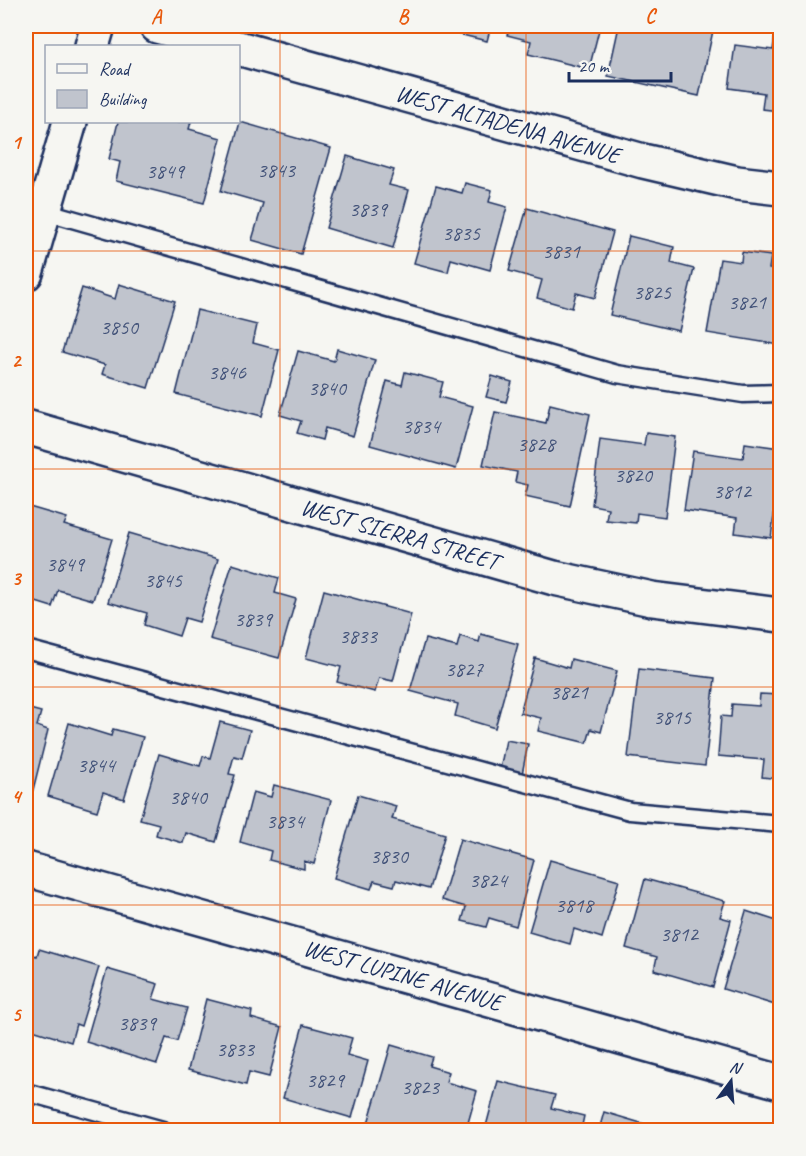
<svg xmlns="http://www.w3.org/2000/svg" width="806" height="1156" viewBox="0 0 806 1156" font-family="Caveat,sans-serif">
	<rect width="100%" height="100%" fill="#f6f6f2"/>
	<filter id="ink" filterUnits="userSpaceOnUse"><feTurbulence type="fractalNoise" baseFrequency=".0167" numOctaves="2"/><feDisplacementMap in="SourceGraphic" scale="12" xChannelSelector="R" yChannelSelector="G"/><feConvolveMatrix kernelMatrix="1 2 1 2 8 2 1 2 1" color-interpolation-filters="sRGB"/></filter>
	<g filter="url(#ink)">
		<path fill="#c0c4cd" stroke="#1b2f5e" stroke-width="1.5" d="M452 26H491L487 41 450 32Z
			M509 26H600L589 69 528 54 531 41 507 35Z
			M619 26H714L699 96 608 76Z
			M776 26H780V111L762 109 764 93 729 88 735 45 773 50Z
			M118 122H191L189 129 221 138 204 203 116 181 120 162 109 159Z
			M240 122 331 148 301 254 252 240 263 203 221 191Z
			M347 156 394 170 389 185 409 190 393 248 326 228Z
			M465 183 492 190 489 202 507 207 490 270 451 259 448 272 414 263 436 186 462 193Z
			M527 208 613 232 595 298 576 293 572 308 537 298 542 280 509 271Z
			M629 236 674 247 671 263 694 269 679 331 610 315Z
			M742 252 771 256 769 269 780 271V345L707 333 720 259 741 262Z
			M119 284 175 301 148 388 102 374 105 365 62 352 82 288 115 299Z
			M197 310 257 325 253 343 279 350 262 416 176 394Z
			M337 349 375 360 353 436 325 428 322 440 297 433 301 421 280 415 298 351 334 361Z
			M405 372 443 382 439 397 473 406 456 469 370 445 387 381 402 385Z
			M492 376 512 382 506 402 486 397Z
			M550 404 590 414 570 506 525 496 528 485 515 482 517 472 483 465 495 412 546 423Z
			M646 433 675 437 665 517 637 513 636 523 606 520 608 508 592 505 600 439 644 445Z
			M745 443 780 448V471L771 538 735 533 737 518 684 510 693 451 743 458Z
			M26 506 67 518 64 525 112 539 93 600 58 590 52 607 26 599Z
			M129 533 218 559 199 622 185 618 179 636 144 625 147 613 108 602Z
			M232 564 279 578 275 593 296 599 279 658 210 639Z
			M324 590 411 614 393 681 379 678 375 692 337 682 341 667 306 658Z
			M481 634 518 644 495 728 455 716 458 704 410 691 425 639 457 647 460 636 479 642Z
			M535 658 569 668 571 659 617 671 601 732 591 729 587 743 538 731 541 718 520 713Z
			M639 669 715 678 705 766 628 757Z
			M760 694 780 695V779L762 777 764 760 718 756 721 716 731 717 732 704 759 706Z
			M26 708 41 712 37 726 48 730 33 790 26 788Z
			M220 722 250 730 242 758 234 756 229 774 235 775 216 842 186 833 183 843 156 835 159 824 140 819 159 754 200 766 203 756 210 758Z
			M69 723 111 736 113 729 143 737 124 799 103 792 97 811 48 796Z
			M506 740 528 744 522 774 500 769Z
			M274 785 331 800 314 864 304 861V869L269 860 271 851 240 842 253 792 271 797Z
			M358 795 396 806 392 819 445 834 429 889 396 880 394 886 374 881 371 889 334 878Z
			M460 839 534 860 516 926 489 918 486 927 462 921 466 907 442 900Z
			M550 860 619 880 602 938 574 929 570 944 529 932Z
			M645 879 725 901 720 917 731 920 713 987 654 970 657 957 626 948Z
			M746 911 780 922V989L775 1005 723 989Z
			M39 949 99 967 81 1026 76 1024 71 1042 26 1028V953L37 956Z
			M107 969 158 984 153 999 187 1008 177 1041 166 1038 157 1064 86 1042Z
			M206 999 252 1011 251 1018 282 1027 269 1077 249 1072 246 1085 188 1070Z
			M303 1025 352 1038 347 1055 368 1061 352 1118 283 1098Z
			M391 1045 432 1057 429 1066 449 1072 446 1082 477 1091 466 1130H366Z
			M498 1081 555 1095 551 1108 584 1116 581 1130H485Z
			M604 1112 651 1126 649 1130H599Z"/>
		<g fill="none" stroke-linecap="round" stroke-linejoin="round">
			<defs>
				<path id="lane" d="M44 211 617 374 743 394 780 393
					M26 649 630 811 780 824
					M26 1092 163 1130"/>
				<path id="street" d="M157 26 232 46
					M238 48 643 161 737 183 780 188
					M26 427 554 578 652 599 780 615
					M26 869 780 1082"/>
				<path id="secondary" d="M92 46 98 26
					M26 273 70 122"/>
			</defs>
			<use href="#lane" stroke="#1b2f5e" stroke-width="21"/>
			<use href="#street" stroke="#1b2f5e" stroke-width="38"/>
			<use href="#secondary" stroke="#1b2f5e" stroke-width="38"/>
			<use href="#lane" stroke="#f6f6f2" stroke-width="16"/>
			<use href="#street" stroke="#f6f6f2" stroke-width="33"/>
			<use href="#secondary" stroke="#f6f6f2" stroke-width="33"/>
		</g>
	</g>
	<path fill="none" stroke="#e8590c" stroke-width="1.5" stroke-opacity="0.55" d="M280 26V1130M526 26V1130M26 251H780M26 469H780M26 687H780M26 905H780"/>
	<g text-anchor="middle" dominant-baseline="central" stroke-width="4.5" stroke-linejoin="round" paint-order="stroke">
		<g font-size="21" fill="#44547a">
			<text x="276" y="170">3843</text>
			<text x="165" y="171">3849</text>
			<text x="368" y="209">3839</text>
			<text x="461" y="233">3835</text>
			<text x="561" y="251">3831</text>
			<text x="652" y="292">3825</text>
			<text x="747" y="302">3821</text>
			<text x="119" y="327">3850</text>
			<text x="227" y="372">3846</text>
			<text x="327" y="388">3840</text>
			<text x="421" y="426">3834</text>
			<text x="536" y="444">3828</text>
			<text x="633" y="475">3820</text>
			<text x="732" y="491">3812</text>
			<text x="65" y="564">3849</text>
			<text x="163" y="580">3845</text>
			<text x="253" y="619">3839</text>
			<text x="358" y="636">3833</text>
			<text x="464" y="669">3827</text>
			<text x="569" y="692">3821</text>
			<text x="672" y="717">3815</text>
			<text x="96" y="765">3844</text>
			<text x="188" y="797">3840</text>
			<text x="285" y="821">3834</text>
			<text x="389" y="856">3830</text>
			<text x="488" y="880">3824</text>
			<text x="574" y="905">3818</text>
			<text x="679" y="934">3812</text>
			<text x="137" y="1023">3839</text>
			<text x="235" y="1049">3833</text>
			<text x="325" y="1080">3829</text>
			<text x="420" y="1087">3823</text>
		</g>
		<g font-size="24" fill="#1b2f5e" stroke="#f6f6f2">
			<text transform="translate(508 124) rotate(16)">WEST ALTADENA AVENUE</text>
			<text transform="translate(400 534) rotate(16)">WEST SIERRA STREET</text>
			<text transform="translate(403 975) rotate(16)">WEST LUPINE AVENUE</text>
		</g>
	</g>
	<rect width="806" height="1156" fill="none" stroke="#f6f6f2" stroke-width="66"/>
	<rect x="45" y="45" width="195" height="78" fill="#f6f6f2" stroke="#9ea6b7" stroke-width="1.5"/>
	<rect x="57" y="64" width="30" height="9" fill="#f6f6f2" stroke="#9ea6b7" stroke-width="1.5"/>
	<text x="99" y="75" font-size="18" fill="#1b2f5e">Road</text>
	<rect x="57" y="90" width="30" height="18" fill="#c0c4cd" stroke="#9ea6b7" stroke-width="1.5"/>
	<text x="99" y="105" font-size="18" fill="#1b2f5e">Building</text>
	<g transform="translate(731 1081) rotate(16)" stroke="#f6f6f2" stroke-width="4.5" paint-order="stroke">
	<path d="M0-4.5L10 22L0 15L-10 22Z" fill="#1b2f5e"/>
	<text y="-9" font-size="16" font-weight="bold" text-anchor="middle" fill="#1b2f5e">N</text>
	</g>
	<path d="M569 72v9h102v-9" fill="none" stroke="#1b2f5e" stroke-width="3"/>
	<text x="578" y="72" font-size="18" fill="#1b2f5e" stroke="#f6f6f2" stroke-width="4.5" paint-order="stroke">20 m</text>
	<rect x="33" y="33" width="740" height="1090" fill="none" stroke="#e8590c" stroke-width="2"/>
	<g font-size="20" text-anchor="middle" font-weight="bold" fill="#e8590c">
		<text x="156" y="23">A</text>
		<text x="403" y="23">B</text>
		<text x="650" y="23">C</text>
		<text x="16" y="149">1</text>
		<text x="16" y="367">2</text>
		<text x="16" y="585">3</text>
		<text x="16" y="803">4</text>
		<text x="16" y="1021">5</text>
	</g>
</svg>
